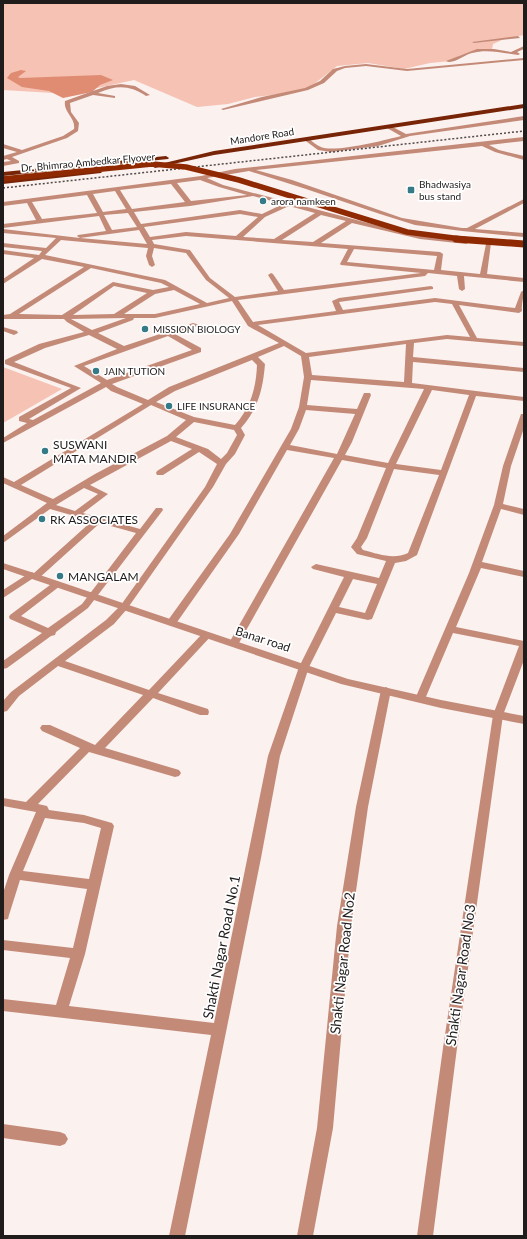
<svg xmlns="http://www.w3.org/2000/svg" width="527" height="1239" viewBox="0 0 527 1239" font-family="Lato,sans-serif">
	<rect width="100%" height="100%" fill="#fbf1ef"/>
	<path fill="#f5c2b3" d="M3 3H524V35L504 39 493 44 492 49 461 55 451 61 430 63 404 69 368 63 337 66 309 88 282 94 255 97 228 104 197 107 134 80 70 94 3 90Z
		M3 367 62 389 3 423Z"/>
	<path fill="#e08c73" d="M21 70 26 71 18 77 20 78 101 75 113 80 100 85 92 92 63 98 49 91 22 87 7 78 11 73Z"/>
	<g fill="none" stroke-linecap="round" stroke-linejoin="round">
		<path fill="#c48a78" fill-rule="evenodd" d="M518 36 520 38 474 43 472 42Z
			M524 46V49L517 52 520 54 518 55C502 53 487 49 472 53 464 55 453 65 446 61L477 49H494L511 52Z
			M524 58V60L407 71 366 66 345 68 337 71 324 83 308 90 223 110 221 109 262 97 305 88 320 81 333 69 345 66 366 64 407 69Z
			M121 84 135 86 150 95 146 96C129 85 117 85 98 93L115 96V98L93 95 70 103 71 112 79 123 78 131 67 138 12 157 19 161V163L3 166V162L11 161 7 159 3 160V156L17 152 3 148V144L22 150 63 136 74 129C76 118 63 112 65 101L107 86Z
			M524 116V120L410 136 378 146 331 152 318 150 303 139 308 138C312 141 316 145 321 147 334 153 386 140 401 136L387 128 389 125 406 134Z
			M524 137V141L489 145 499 150 524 156V160L495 152 482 146 256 170 292 180 402 218 462 228H467L524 199V203L475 229 524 233V237L462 231 415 225 380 214 306 189 249 171 207 178 223 185 391 229 420 235 468 241V243L466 244 420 239 352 223 321 243 440 252 443 254 441 270 480 274 486 244 491 243 487 274 524 278V282L464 276 465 289 462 291 459 289 457 276 428 273 425 276 238 300 253 322 336 311 332 301 339 298 431 286 433 287V289L339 302 343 310 435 298 515 308 521 292 524 290C524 297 521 304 522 311L519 313 459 305 477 338 524 342V346L447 339 414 343 413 357 524 368V372L413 362 412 383 524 397V401L476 396 417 555 406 561 395 563 372 619 368 620 336 613 309 667 280 756 261 858 185 1236H169L211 1035 3 1011V999L56 1005 70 958 3 950V940L73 948 87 889 20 880 9 915 8 919 3 920V890H4L9 875 36 812 3 806V798L26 802 80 748 42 731 40 728 42 725H50L95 745 143 695 58 666 19 696 7 711 3 712V701L11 692 106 620 121 605 205 487 217 464 199 452 163 475H157L156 473 157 471 192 449 171 441 90 485 108 494 83 513 140 529 156 508H162L163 510 88 608 56 632 55 635 51 636 7 668 3 669V661L42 633 10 619 9 617 10 615 54 582H60L62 584 60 586 21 616 48 628 82 604 136 533 100 523 38 579H32L3 569V563L34 573 92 521 50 509 3 543V536L47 503 3 483V477L14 482 143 404 111 391 106 387 3 443V438L27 423 19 421V417L71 388 5 364V360L39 344 84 332 67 322 64 319H3V315L10 314 84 267 42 259 3 284V279L34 258 3 254V250L39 255 42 251 3 247V243L46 248 56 238 3 233V229L80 238 77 236 78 235 106 231 99 216 3 228V224L36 220 27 203 3 206V202L201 176 235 169ZM200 180 219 187 247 195 191 201 177 183ZM171 184 185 202 132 209 120 190ZM115 191 126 209 103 212 93 194ZM87 195 97 213 42 219 32 202ZM253 196 283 204 262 214 240 210 141 224 134 212 190 206ZM289 206 315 213 274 239 243 237 265 217ZM128 213 137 227 112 230 104 215ZM240 214 258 217 236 236 186 232 150 237 144 227ZM321 215 346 221 313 242 282 240ZM139 230 147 244 80 238ZM186 236 348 249 340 264 341 265 421 273 284 290 273 274 271 273 268 275 278 291 235 297 210 278 190 250 154 244 152 240ZM61 240 148 248 146 256 149 265 152 267 155 265 152 256 154 248 186 253 206 280 229 298 207 303 165 280 45 255ZM354 249 437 256 434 270 347 262ZM91 268 161 283 169 287 153 290 113 282 62 315 19 314ZM114 286 147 293 114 314 73 315ZM174 290 200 304 155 314H124L155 294ZM232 301 248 326 279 343 169 387 148 400 117 387 112 384 201 352V348L175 334 200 325 193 323 124 346 98 333 133 320 134 318H155ZM435 302 452 304 470 337 447 335 306 353 258 325ZM126 318 92 330 71 319ZM89 335 117 349 74 366 101 383 33 420 29 419 81 388 14 362 45 348ZM168 336 192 350 107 380 84 366ZM406 344 404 382 312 375 309 357ZM284 346 301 356 304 377 299 407 291 429 230 534 166 623 171 626 175 625 239 534 287 450 334 458 229 643 230 645 234 646 239 643 342 460 386 468 357 538 351 547 357 554 386 561 379 578 316 564 311 567 313 569 344 577 299 667 268 756 214 1023 69 1006 85 954 114 826 112 823 84 815 49 810 47 806 38 804 89 752 175 777 179 776 181 773 179 770 105 748 153 698 200 715H208L209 712 208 709 158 693 212 635 211 633H203L149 690 65 661 114 624 127 609 213 487 226 464 235 454 245 435 241 428C258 409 263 389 265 364L258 357ZM252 360 257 365C256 388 251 407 235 425L194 417 156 402 175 391ZM311 380 424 389 388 463 345 455 352 442 371 395 370 393H364L357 409 307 405ZM432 390 469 395 441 470 396 464ZM151 405 186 420 167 436 95 474 53 499 21 485ZM306 410 355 414 337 454 290 445 299 429ZM194 422 234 430 237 435 227 453 221 459 208 449 176 437ZM394 469 439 475 408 553C393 560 379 554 363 550L361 547 367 538ZM84 488 98 494 75 511 56 505ZM353 579 377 584 365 613 339 607ZM45 818 84 823 101 828 89 879 23 871Z
			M3 327 17 331 18 333 14 335 3 331Z
			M521 414H524V428L511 466 503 504 524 509V515L501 509 482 562 524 571V577L481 568 456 627 524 641V660L503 715 457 1048 433 1236H417L443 1048 493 715 519 646 453 633 425 699 420 702 415 699 469 573 494 505 503 466Z
			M386 687 391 690 368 807 351 926 333 1128 313 1236H297L317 1128 337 926 356 807 381 690Z
			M3 1124 60 1132 65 1134 68 1139 65 1144 60 1146 3 1138Z"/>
		<path fill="#c48a78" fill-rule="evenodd" d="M31 572 348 679 441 700 524 716V724L441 708 341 684 32 579 3 598V590Z"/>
		<path fill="#782406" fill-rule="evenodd" d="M524 104V108L214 155 155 168 152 166 214 151Z
			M166 156 169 158 168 159 3 176V172Z
			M99 170 102 172 101 173 3 184V180Z"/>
		<path stroke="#504b4a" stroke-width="1.5" stroke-dasharray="2 2" stroke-linecap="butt" d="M3 188 524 131"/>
		<path stroke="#8f2901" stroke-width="5.5" d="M3 179 152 164 186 167 239 180 407 232 469 240"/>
		<path stroke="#8f2901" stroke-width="7" d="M456 239 524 244"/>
	</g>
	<g fill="#347a87" stroke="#fff" stroke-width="1.5">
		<rect x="407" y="186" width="8" height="8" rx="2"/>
		<circle cx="263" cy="201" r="4"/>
		<circle cx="145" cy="329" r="4"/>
		<circle cx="96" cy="371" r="4"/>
		<circle cx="169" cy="406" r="4"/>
		<circle cx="45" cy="451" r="4"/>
		<circle cx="42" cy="519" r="4"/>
		<circle cx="60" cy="576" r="4"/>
	</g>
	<g text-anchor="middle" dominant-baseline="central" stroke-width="3.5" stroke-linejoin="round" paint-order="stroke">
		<g font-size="10" fill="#1f1c1b" stroke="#fff">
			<text transform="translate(262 136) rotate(-9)">Mandore Road</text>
			<text transform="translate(88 162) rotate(-5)">Dr. Bhimrao Ambedkar Flyover</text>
		</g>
		<g font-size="10" fill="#1f1c1b" stroke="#fff" text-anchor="start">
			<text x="419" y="184">Bhadwasiya<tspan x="419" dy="12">bus stand</tspan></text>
			<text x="271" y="201">arora namkeen</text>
			<text x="153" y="329">MISSION BIOLOGY</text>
			<text x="104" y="371">JAIN TUTION</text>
			<text x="177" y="406">LIFE INSURANCE</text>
		</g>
		<g font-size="12" fill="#1f1c1b" stroke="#fff" text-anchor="start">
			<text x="53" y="444">SUSWANI<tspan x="53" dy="14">MATA MANDIR</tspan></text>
			<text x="50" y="519">RK ASSOCIATES</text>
			<text x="68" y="576">MANGALAM</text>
		</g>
		<g font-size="12" fill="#1f1c1b" stroke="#fff">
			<text transform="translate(263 639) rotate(18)">Banar road</text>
		</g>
		<g font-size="14" fill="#1f1c1b" stroke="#fff">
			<text transform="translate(221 947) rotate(-79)">Shakti Nagar Road No.1</text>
			<text transform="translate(342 963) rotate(-84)">Shakti Nagar Road No2</text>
			<text transform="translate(460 975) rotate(-82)">Shakti Nagar Road No3</text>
		</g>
	</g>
	<rect width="527" height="1239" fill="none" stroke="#1f1c1b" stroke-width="8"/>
</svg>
